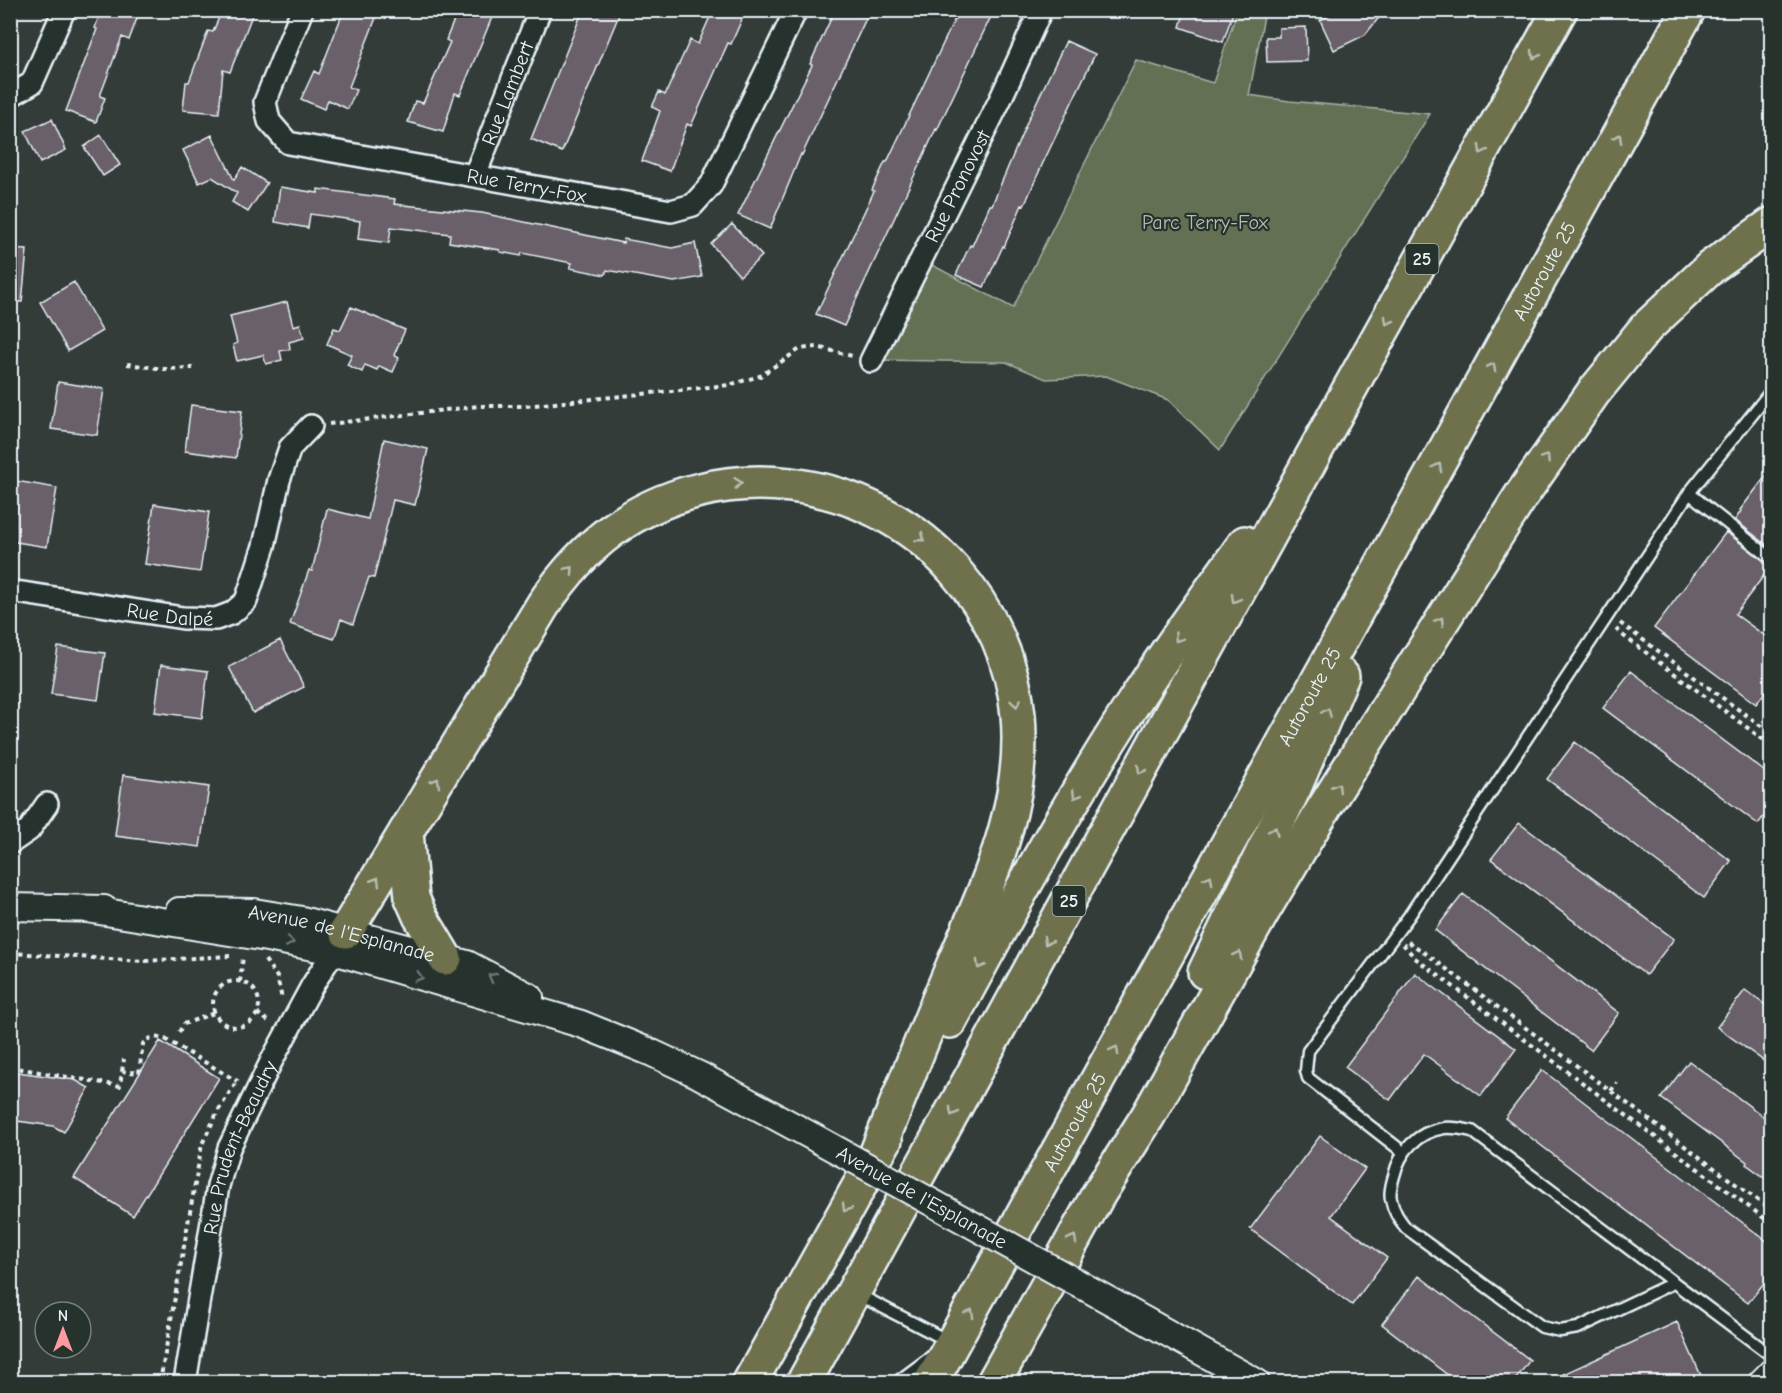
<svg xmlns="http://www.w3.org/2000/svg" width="1782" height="1393" viewBox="0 0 1782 1393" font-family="'Comic Neue',sans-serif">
	<rect width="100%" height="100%" fill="#333c39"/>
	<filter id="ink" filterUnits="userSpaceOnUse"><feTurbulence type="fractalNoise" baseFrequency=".0167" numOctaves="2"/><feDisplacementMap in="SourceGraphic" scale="12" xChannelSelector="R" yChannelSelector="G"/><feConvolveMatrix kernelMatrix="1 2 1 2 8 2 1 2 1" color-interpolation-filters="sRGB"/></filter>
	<g filter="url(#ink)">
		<path fill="#637052" stroke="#a6b0a5" stroke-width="1.5" d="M1237 11H1265L1249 95 1289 101 1430 114 1220 450 1168 400 1106 376 1046 379 1006 362 876 360 919 258 1013 308 1136 60 1213 83Z"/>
		<path fill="#696169" stroke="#e8f1f8" stroke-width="1.5" d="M101 10H140L129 40 122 37 100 96 105 98 96 122 66 111 97 29 95 28Z
			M222 10H254L230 72 223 70 219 113 183 110 186 82H189L208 31 213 32Z
			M344 10H379L349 87 356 90 348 109 328 100 324 109 301 99 314 71 319 74Z
			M458 10H495L460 95 455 93 443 132 408 122 415 101 423 103 450 42 446 40Z
			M583 10H621L562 152 531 139Z
			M713 10H746L731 44 728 43 691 126 687 124 670 171 642 161 660 111 652 107 659 92 665 95 690 40 698 44Z
			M835 10H870L802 155 801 154 770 229 738 215 812 65 810 64Z
			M959 10H994L937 130 936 129 844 326 816 314 874 191 872 190 885 162H887Z
			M1185 10H1234L1223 42 1180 27Z
			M1340 10H1385L1365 35 1334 50 1320 20Z
			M1306 27 1307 61 1267 62 1266 37H1279V28Z
			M1066 41 1095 54 1042 165 1024 206 1022 205 1004 247 1003 246 984 287 956 275 970 245 972 246 990 205H992L1028 120Z
			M52 119 66 150 40 163 25 131Z
			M101 135 120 165 103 176 84 147Z
			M212 135 234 180 242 167 267 183 248 212 232 202 237 193 212 177 199 183 183 150Z
			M280 187 318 193V189L395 199 394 204 482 213 623 243 624 239 672 248 695 243 702 277 674 282 607 270 605 275 570 268 572 263 522 253 521 256 500 252V250L449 242 450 234 391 227 389 243 358 239 360 221 310 214 308 228 275 222Z
			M732 224 762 256 740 276 711 244Z
			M10 249 27 250 22 302H10Z
			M74 282 102 331 68 351 40 302Z
			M287 302 293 326 300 324 304 338 289 342 290 349 280 351 282 360 266 364 263 355 237 361 233 345 237 343 230 316Z
			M351 307 405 330 394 355 399 358 393 372 379 366 377 370 365 365 362 372 347 365 352 355 327 344 334 328 340 330Z
			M58 382 104 389 97 435 51 429Z
			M191 405 242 411 236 458 185 451Z
			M384 439 428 449 415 505 393 500 374 578 369 577 353 624 341 619 334 639 290 624 309 570 312 571 327 509 368 519Z
			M1772 468V549L1735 520 1741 511 1740 510Z
			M10 480 57 488 47 547 10 541Z
			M154 504 209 512 200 572 145 564Z
			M1726 532 1771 566 1735 614 1772 641V683L1756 704 1654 628Z
			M280 640 304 687 253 713 229 667Z
			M58 647 105 653 98 700 51 694Z
			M161 665 208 671 202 718 155 712Z
			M1631 671 1772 777V806L1758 824 1603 708Z
			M1575 742 1731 861 1704 898 1547 779Z
			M123 775 209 787 200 847 115 836Z
			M1519 823 1674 939 1646 975 1491 859Z
			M1463 894 1619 1013 1591 1050 1435 930Z
			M1415 973 1516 1049 1481 1096 1424 1054 1390 1100 1345 1067Z
			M1745 990 1772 1010V1067L1717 1027Z
			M160 1041 219 1078 133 1216 74 1178Z
			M1689 1061 1772 1123V1183L1746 1164 1747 1162 1661 1098Z
			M1542 1070 1772 1245V1273L1748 1303 1505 1118Z
			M10 1071 75 1080 89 1088 64 1132 53 1126 10 1120Z
			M1320 1136 1365 1169 1331 1216 1387 1258 1352 1305 1250 1229Z
			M1419 1276 1530 1360 1513 1383H1458L1382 1324Z
			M1677 1322 1702 1378 1691 1383H1544Z"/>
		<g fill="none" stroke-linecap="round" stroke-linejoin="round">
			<defs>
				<path id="service" d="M1689 493 1772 559
					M1403 1152 1308 1078 1306 1071 1308 1051 1409 916 1689 493 1772 390
					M1673 1283 1578 1328 1560 1331 1542 1327 1406 1228C1399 1219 1393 1211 1391 1199 1389 1192 1392 1183 1394 1176 1400 1151 1417 1132 1444 1128 1453 1127 1463 1129 1472 1131L1772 1356
					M857 1294 950 1342
					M897 1382 932 1356"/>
				<g id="minor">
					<path id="s1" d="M302 10 265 102 269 121 288 143 671 211 693 205 711 185 796 10"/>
					<path d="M10 96 32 83 64 10"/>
					<path id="s2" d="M475 175 540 10"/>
					<path id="s3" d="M871 361 1001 98 1041 10"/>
					<path id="s4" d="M10 591 183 618 216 619 232 613 246 601 264 546 279 480 290 448 311 426"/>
					<path d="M10 843 29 830 47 804"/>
					<path id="s5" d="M185 1382 218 1186 229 1148 272 1060 312 986 341 940"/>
				</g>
				<g id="tertiary">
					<path d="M10 907 104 909"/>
					<path d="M87 909 267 938 334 951 581 1024 650 1052 699 1075 817 1139"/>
					<path id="s6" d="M179 911 254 912 302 920 467 964 530 997"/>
					<path d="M1083 1286 1256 1382"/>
					<path d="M1762 1382 1772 1372"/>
				</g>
				<g id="motorway">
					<path d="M406 832 412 898 420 916 445 958"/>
					<path d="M346 931 543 605C562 577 584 551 611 531 716 454 868 472 954 570 990 611 1013 661 1018 715 1026 806 987 885 953 966 926 1029 901 1094 875 1157"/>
					<path d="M1205 972 1295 786 1342 676"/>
					<path d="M950 1021C1013 904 1077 787 1151 676 1181 631 1214 587 1245 543"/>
					<path d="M750 1382 885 1140"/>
					<path d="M804 1382 1333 419 1560 10"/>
					<path id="s7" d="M931 1382 1688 10"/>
					<path d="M994 1382 1098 1195 1148 1116 1264 909 1324 808 1521 496 1593 393 1646 328 1711 267 1772 224"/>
				</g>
			</defs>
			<use href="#service" stroke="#e8f1f8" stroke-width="15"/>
			<use href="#minor" stroke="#e8f1f8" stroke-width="26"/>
			<use href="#tertiary" stroke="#e8f1f8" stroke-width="30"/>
			<use href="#motorway" stroke="#e8f1f8" stroke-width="38"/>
			<path stroke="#e8f1f8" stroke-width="4" stroke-dasharray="4.5 4.5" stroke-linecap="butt" d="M127 364 164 369 193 368
				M329 424 479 406H525L729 385 760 376 800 349 817 347 852 356
				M1620 623 1772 734
				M1616 629 1621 634 1772 746
				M1408 942 1421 950 1772 1211
				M1403 944 1415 958 1772 1224
				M10 953 143 961 230 956
				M265 960 277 977 282 999
				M213 1004a23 23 0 1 1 46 0a23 23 0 1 1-46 0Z
				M240 982 243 956
				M10 990 13 979
				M257 1013 271 1023
				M179 1032 184 1024 214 1013
				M10 1067 120 1086 122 1071 139 1073 143 1044 145 1040 155 1037 165 1039 237 1081
				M122 1071 124 1059
				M1611 1091 1617 1082
				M160 1382 202 1144 218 1111 238 1079"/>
			<use href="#service" stroke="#26332d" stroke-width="10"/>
			<use href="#minor" stroke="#26332d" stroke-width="21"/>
			<use href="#tertiary" stroke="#26332d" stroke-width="26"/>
			<use href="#motorway" stroke="#6e714b" stroke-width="33"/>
			<defs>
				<g id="tertiary-bridge">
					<path id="s8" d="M817 1139 1083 1286"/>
				</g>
			</defs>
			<use href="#tertiary-bridge" stroke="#e8f1f8" stroke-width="30" stroke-linecap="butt"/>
			<use href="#tertiary-bridge" stroke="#26332d" stroke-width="26"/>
		</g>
		<defs><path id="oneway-chevron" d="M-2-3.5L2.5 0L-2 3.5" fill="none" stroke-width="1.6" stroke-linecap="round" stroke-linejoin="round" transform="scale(1.5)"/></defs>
		<g stroke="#b7beb3">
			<use href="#oneway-chevron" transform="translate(1535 55) rotate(119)"/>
			<use href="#oneway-chevron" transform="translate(1618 138) rotate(-61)"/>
			<use href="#oneway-chevron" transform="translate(1482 150) rotate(119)"/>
			<use href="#oneway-chevron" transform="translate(1388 321) rotate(119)"/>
			<use href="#oneway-chevron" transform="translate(1492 367) rotate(-61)"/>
			<use href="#oneway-chevron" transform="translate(1546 458) rotate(-56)"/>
			<use href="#oneway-chevron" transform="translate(1438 467) rotate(-61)"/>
			<use href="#oneway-chevron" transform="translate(738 483) rotate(-6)"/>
			<use href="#oneway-chevron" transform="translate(921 538) rotate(38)"/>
			<use href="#oneway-chevron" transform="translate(570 570) rotate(-48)"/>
			<use href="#oneway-chevron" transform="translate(1235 599) rotate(119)"/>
			<use href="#oneway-chevron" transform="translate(1440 621) rotate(-58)"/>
			<use href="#oneway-chevron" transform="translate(1178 638) rotate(125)"/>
			<use href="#oneway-chevron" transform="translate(1016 703) rotate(81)"/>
			<use href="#oneway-chevron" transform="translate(1327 712) rotate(-67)"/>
			<use href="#oneway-chevron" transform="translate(1141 770) rotate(119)"/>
			<use href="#oneway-chevron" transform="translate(436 782) rotate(-59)"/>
			<use href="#oneway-chevron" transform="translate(1337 787) rotate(-58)"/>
			<use href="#oneway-chevron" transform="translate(1076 795) rotate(121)"/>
			<use href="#oneway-chevron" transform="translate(1274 831) rotate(-65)"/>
			<use href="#oneway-chevron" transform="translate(1209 879) rotate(-61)"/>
			<use href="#oneway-chevron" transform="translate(376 881) rotate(-59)"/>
			<use href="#oneway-chevron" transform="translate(1047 941) rotate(119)"/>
			<use href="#oneway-chevron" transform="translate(1238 955) rotate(-61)"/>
			<use href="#oneway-chevron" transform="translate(980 965) rotate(119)"/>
			<use href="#oneway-chevron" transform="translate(1115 1050) rotate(-61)"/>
			<use href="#oneway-chevron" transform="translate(953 1112) rotate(119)"/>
			<use href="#oneway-chevron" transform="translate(846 1208) rotate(120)"/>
			<use href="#oneway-chevron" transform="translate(1073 1239) rotate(-61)"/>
			<use href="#oneway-chevron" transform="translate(970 1313) rotate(-61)"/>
		</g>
		<g stroke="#6a7674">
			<use href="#oneway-chevron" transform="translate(290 942) rotate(11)"/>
			<use href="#oneway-chevron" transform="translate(419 977) rotate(16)"/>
			<use href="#oneway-chevron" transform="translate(492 977) rotate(-152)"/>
		</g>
	</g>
	<g text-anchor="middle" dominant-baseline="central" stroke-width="4.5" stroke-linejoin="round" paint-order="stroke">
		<g fill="#26332d" stroke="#aeb8bb" stroke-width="1.5">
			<rect x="1405.5" y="244" width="33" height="30" rx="4.5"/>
			<rect x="1052.5" y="886" width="33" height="30" rx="4.5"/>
		</g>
		<g font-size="18" font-weight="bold" fill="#e8f1f8">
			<text x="1422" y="259">25</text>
			<text x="1069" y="901">25</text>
		</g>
		<g font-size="20" fill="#e8f1f8" stroke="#26332d">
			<text stroke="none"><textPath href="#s2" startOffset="88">Rue Lambert</textPath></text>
			<text stroke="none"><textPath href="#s1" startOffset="390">Rue Terry-Fox</textPath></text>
			<text stroke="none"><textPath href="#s3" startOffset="195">Rue Pronovost</textPath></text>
			<text stroke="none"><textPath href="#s7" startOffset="1269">Autoroute 25</textPath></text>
			<text stroke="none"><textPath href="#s4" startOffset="162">Rue Dalpé</textPath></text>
			<text stroke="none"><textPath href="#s7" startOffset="783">Autoroute 25</textPath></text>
			<text stroke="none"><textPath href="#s6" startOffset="165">Avenue de l'Esplanade</textPath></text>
			<text stroke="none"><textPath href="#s7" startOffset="297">Autoroute 25</textPath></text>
			<text stroke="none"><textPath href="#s5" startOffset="242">Rue Prudent-Beaudry</textPath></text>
			<text stroke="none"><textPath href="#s8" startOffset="120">Avenue de l'Esplanade</textPath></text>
		</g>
		<g font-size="20" fill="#b3bdb6" stroke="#26332d">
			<text x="1205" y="222">Parc Terry-Fox</text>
		</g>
	</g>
	<rect width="1782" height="1393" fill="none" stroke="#26332d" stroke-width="36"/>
	<rect x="18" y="18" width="1746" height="1357" fill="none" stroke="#e8f1f8" stroke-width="2" filter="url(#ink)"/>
	<g transform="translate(63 1330)"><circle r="28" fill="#26332d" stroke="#747f7e" stroke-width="1.5"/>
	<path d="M0-4.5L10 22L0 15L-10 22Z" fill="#ff9aa2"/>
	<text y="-9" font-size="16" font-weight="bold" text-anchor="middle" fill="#e8f1f8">N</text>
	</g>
</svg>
